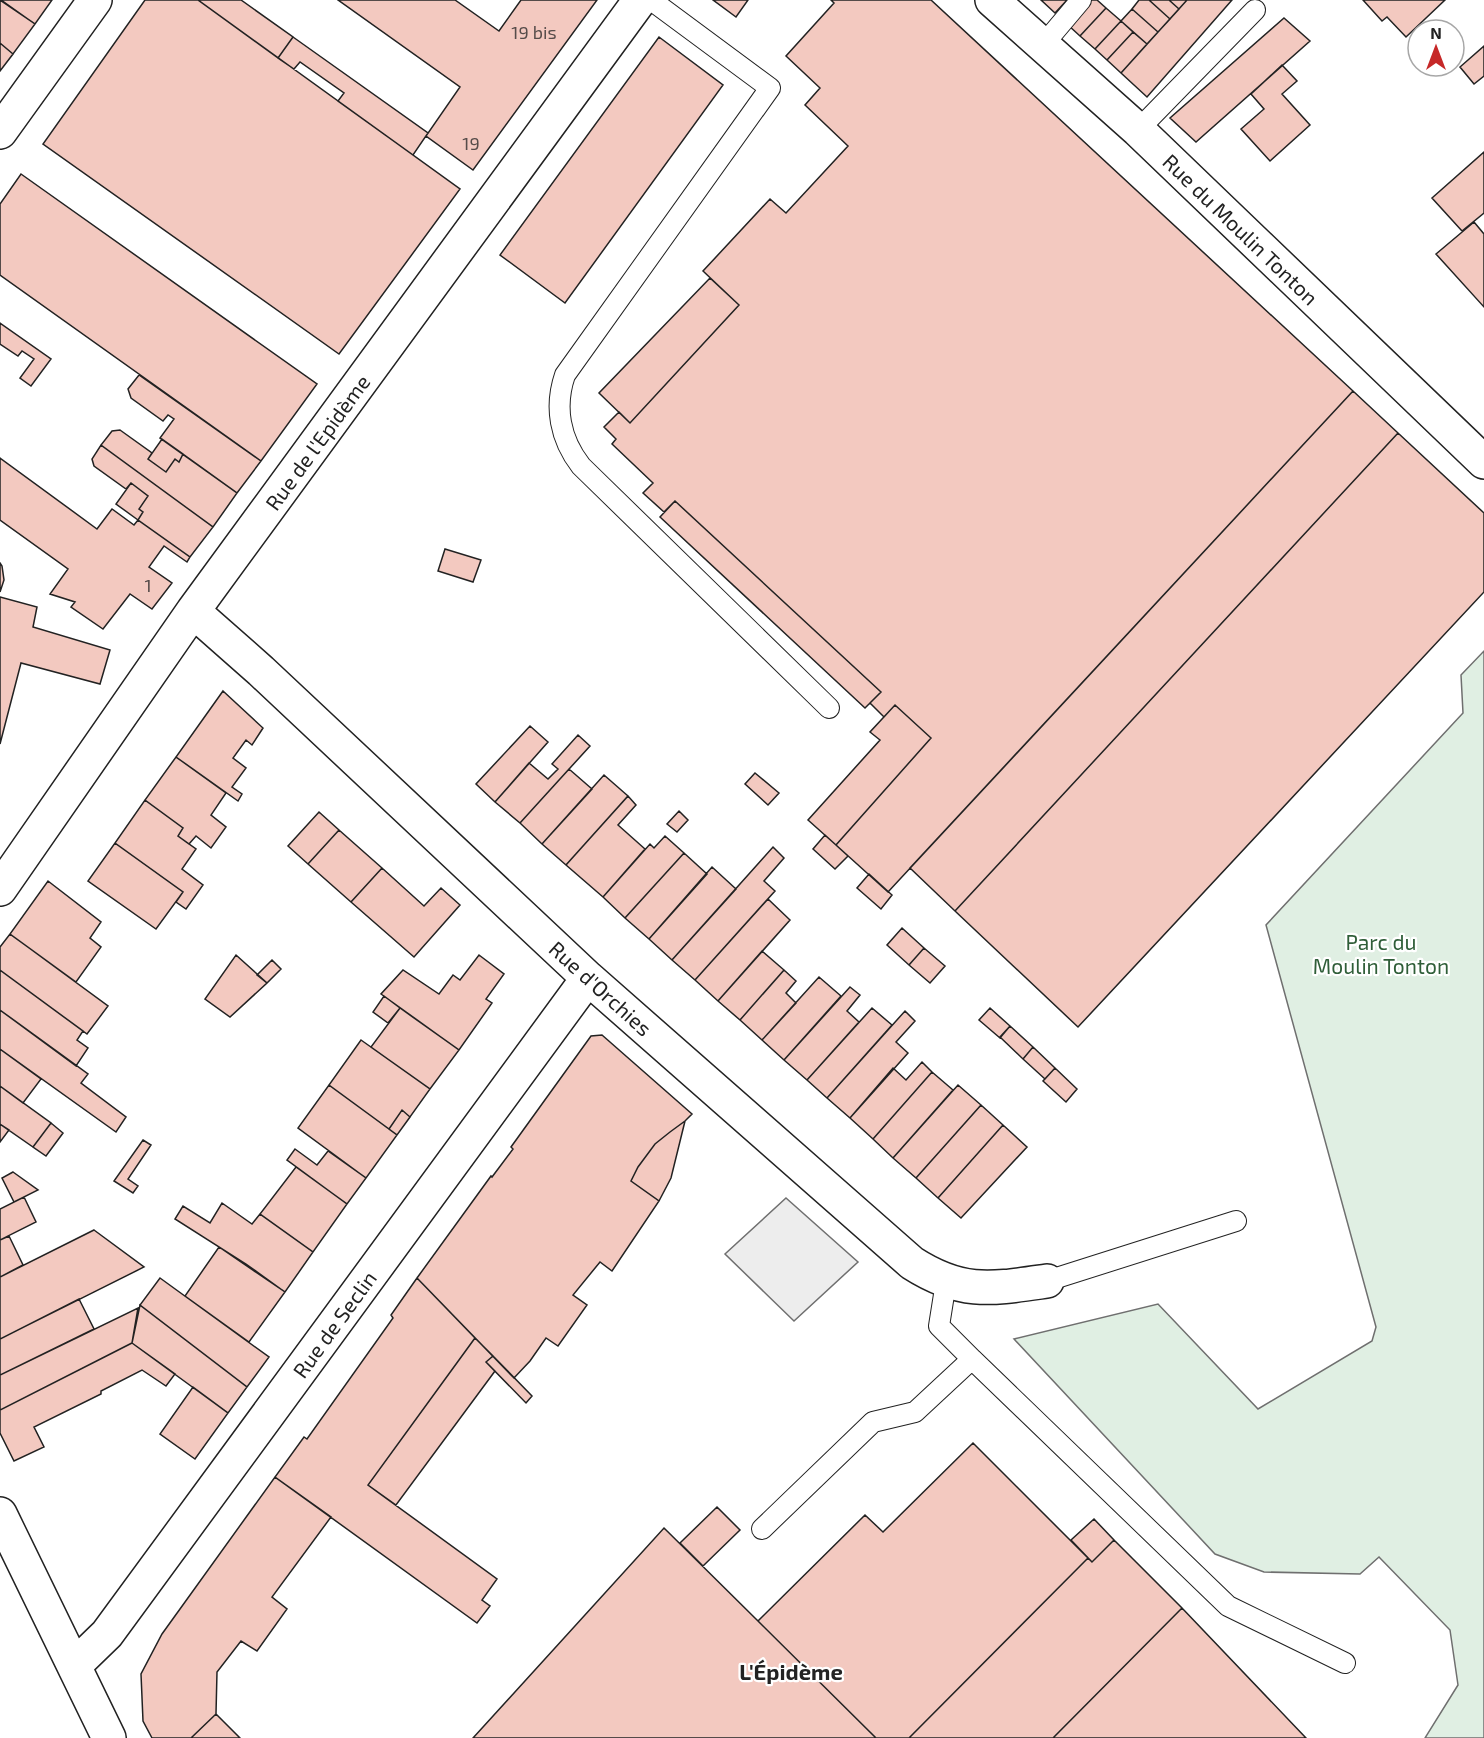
<svg xmlns="http://www.w3.org/2000/svg" width="1484" height="1738" viewBox="0 0 1484 1738" font-family="'Exo 2',sans-serif">
	<rect width="100%" height="100%" fill="#fff"/>
	<path fill="#e0efe3" stroke="#6f6f6f" stroke-width="1.5" d="M1484 651V1738H1425L1458 1685 1450 1630 1379 1557 1360 1574 1264 1572 1215 1554 1014 1339 1158 1304 1258 1409 1372 1341 1376 1327 1266 925 1463 713 1461 675Z"/>
	<path fill="#ededed" stroke="#6f6f6f" stroke-width="1.5" d="M786 1198 858 1262 794 1321 725 1254Z"/>
	<path fill="#f3c9c0" stroke="#222" stroke-width="1.5" d="M0 0 35 24 13 54 0 43Z
		M1 0H52L35 24Z
		M145 0H198L460 189 339 354 43 144Z
		M198 0H241L293 37 278 58Z
		M338 0H455L499 31 521 0H597L473 170 426 136 460 87Z
		M713 0H748L736 17Z
		M831 0H931L1353 391 888 892 836 845 931 738 895 705 884 717 870 703 881 692 675 501 664 512 643 493 653 483 612 444 616 439 604 427 619 412 630 423 739 305 703 271 770 199 786 213 848 146 805 105 820 88 786 56 834 3Z
		M1041 0H1067L1055 13Z
		M1091 0H1097L1106 8 1080 36 1068 25Z
		M1139 0H1149L1170 19 1158 32 1132 9Z
		M1149 0H1169L1179 9 1170 19Z
		M1169 0H1187L1179 9Z
		M1187 0H1232L1147 97 1121 73Z
		M1363 0H1445L1406 37 1387 17 1382 21Z
		M1106 8 1121 21 1095 49 1080 36Z
		M1132 9 1158 32 1147 44 1121 21Z
		M1284 18 1310 41 1196 142 1170 118Z
		M1121 21 1133 32 1107 60 1095 49Z
		M1133 32 1147 44 1121 73 1107 60Z
		M293 37 428 133 413 155 338 101 344 93 300 62 294 69 278 58Z
		M659 37 723 85 565 303 500 255Z
		M0 43 13 54 0 71Z
		M1484 46V76L1474 84 1460 67Z
		M1282 65 1297 81 1282 94 1310 125 1270 161 1241 129 1264 109 1251 94Z
		M1484 152V213L1462 231 1432 198Z
		M21 174 317 384 261 461 0 275V204Z
		M1474 222 1484 234V307L1436 254Z
		M710 278 739 305 630 423 599 393Z
		M0 323 51 359 31 386 20 378 34 359 22 351 18 356 0 344Z
		M139 375 261 461 237 493 160 438 174 419 168 415 163 421 131 398 128 389Z
		M1353 391 1398 433 955 911 910 868Z
		M120 430 152 453 148 459 166 472 175 459 179 462 183 454 237 493 213 527 101 445 112 431Z
		M1398 433 1484 513V592L1078 1027 955 911Z
		M162 439 183 454 179 462 175 459 166 472 148 459Z
		M101 445 213 527 190 557 138 520 143 512 139 509 148 496 131 483 126 489 94 466 92 459Z
		M0 458 97 529 112 509 134 525 138 520 190 557 187 562 164 546 149 567 172 583 152 609 130 594 103 629 71 607 75 602 50 594 68 569 0 520Z
		M131 483 148 496 139 509 143 512 138 520 116 504Z
		M675 501 881 692 865 708 660 517Z
		M445 549 481 560 473 582 438 571Z
		M0 563 2 566 4 580 0 592Z
		M0 597 37 607 33 627 110 650 100 684 21 663 0 744Z
		M223 691 263 728 252 745 246 740 233 758 246 768 232 787 242 794 238 801 176 757Z
		M895 705 931 738 836 845 808 820 880 740 870 732Z
		M530 726 548 742 495 802 476 784Z
		M578 735 590 746 520 823 495 802 529 763 548 779 558 769 552 764Z
		M176 757 226 793 211 815 226 827 211 848 196 836 189 844 178 836 183 828 145 800Z
		M569 769 592 789 542 844 520 823Z
		M755 773 779 793 768 805 745 784Z
		M604 775 628 796 566 865 542 844Z
		M628 796 636 805 618 825 645 849 603 897 566 865Z
		M145 800 183 828 178 836 196 849 182 869 203 885 186 909 176 902 183 892 115 843Z
		M679 811 688 820 677 832 667 824Z
		M319 812 339 830 308 864 288 846Z
		M339 830 382 868 351 902 308 864Z
		M825 835 848 856 835 869 813 849Z
		M665 836 684 853 625 918 603 897 650 844 654 848Z
		M115 843 183 892 156 929 88 881Z
		M773 847 784 858 764 881 775 891 695 980 672 960Z
		M684 853 707 874 649 939 625 918Z
		M712 867 736 889 672 960 649 939Z
		M382 868 424 906 441 888 460 905 414 957 351 902Z
		M869 874 892 895 881 909 857 888Z
		M48 881 101 922 90 938 101 947 76 982 10 934Z
		M768 899 790 920 718 1001 695 980Z
		M902 928 924 948 909 965 887 945Z
		M10 934 108 1006 87 1034 0 970V947Z
		M924 948 945 966 930 983 909 965Z
		M762 951 784 970 740 1020 718 1001Z
		M236 955 267 983 230 1017 205 999Z
		M479 955 504 974 486 999 492 1003 459 1050 381 994 403 970 439 994 453 975 460 980Z
		M272 960 281 969 267 983 257 975Z
		M0 970 83 1031 77 1040 88 1048 76 1066 0 1010Z
		M784 970 796 981 786 993 796 1003 762 1040 740 1020Z
		M819 977 841 996 784 1060 762 1040Z
		M850 987 860 995 847 1011 859 1022 807 1080 784 1060Z
		M384 996 400 1008 388 1023 373 1012Z
		M400 1008 459 1050 430 1089 371 1047Z
		M872 1008 892 1025 827 1098 807 1080Z
		M990 1008 1010 1026 1000 1038 979 1020Z
		M0 1010 88 1074 81 1083 126 1117 116 1132 0 1049Z
		M905 1011 915 1021 896 1042 908 1053 850 1118 827 1098Z
		M1010 1026 1033 1047 1023 1059 1000 1037Z
		M602 1035 692 1114 685 1121 670 1132 655 1144 638 1167 631 1181 659 1201 612 1271 600 1262 573 1295 587 1305 558 1346 546 1338 530 1361 514 1378 417 1278 491 1176 492 1177 513 1149 511 1147 591 1036Z
		M361 1040 430 1089 410 1117 402 1110 389 1129 329 1085Z
		M1033 1047 1055 1068 1045 1079 1023 1059Z
		M0 1049 41 1079 23 1103 0 1086Z
		M922 1062 932 1072 873 1139 850 1118 893 1068 906 1080Z
		M1055 1068 1077 1089 1066 1102 1043 1081Z
		M932 1072 953 1090 893 1158 873 1139Z
		M329 1085 397 1135 366 1178 298 1128Z
		M958 1085 981 1105 916 1178 893 1158Z
		M0 1086 51 1123 33 1147 0 1124Z
		M981 1105 1003 1125 938 1198 916 1178Z
		M402 1110 410 1117 397 1135 389 1129Z
		M685 1121 671 1178 659 1201 631 1181 638 1167 655 1144 670 1132Z
		M51 1123 63 1133 46 1156 33 1147Z
		M0 1124 9 1130 0 1142Z
		M1003 1125 1027 1147 961 1218 938 1198Z
		M143 1140 151 1145 128 1179 138 1186 133 1193 114 1181Z
		M295 1149 317 1165 328 1151 366 1178 347 1204 287 1160Z
		M296 1167 347 1204 313 1252 260 1214Z
		M13 1172 38 1190 14 1202 2 1178Z
		M24 1197 36 1222 0 1240V1209Z
		M222 1203 252 1224 260 1214 313 1252 285 1292 246 1264 175 1219 183 1206 210 1223Z
		M94 1230 144 1267 0 1339V1277Z
		M9 1236 23 1265 0 1277V1240Z
		M219 1247 285 1292 249 1342 185 1296Z
		M160 1278 269 1357 247 1387 140 1305Z
		M417 1278 475 1338 368 1485 497 1579 482 1600 490 1606 477 1623 275 1477 304 1437 307 1439 393 1318 391 1315Z
		M79 1299 94 1329 0 1375V1339Z
		M140 1305 247 1387 228 1413 132 1343Z
		M138 1308 132 1343 0 1410V1375Z
		M475 1338 493 1356 486 1362 495 1371 396 1505 368 1485Z
		M132 1343 175 1374 166 1386 142 1370 101 1391V1394L34 1427 44 1447 14 1461 0 1433V1410Z
		M493 1356 532 1396 526 1403 486 1362Z
		M193 1387 228 1413 195 1459 160 1434Z
		M973 1443 1088 1558 909 1738H876L758 1621 865 1515 883 1532Z
		M275 1477 331 1517 272 1597 287 1609 257 1651 241 1641 217 1672 216 1714 191 1738H152L143 1721 141 1674 162 1634Z
		M717 1507 740 1530 703 1566 680 1543Z
		M1094 1519 1114 1540 1092 1562 1071 1540Z
		M664 1528 758 1621 876 1738H473Z
		M1114 1540 1182 1608 1053 1738H909L1088 1558 1092 1562Z
		M1182 1608 1306 1738H1053Z
		M216 1714 240 1738H191Z"/>
	<g fill="none" stroke-linecap="round" stroke-linejoin="round">
		<defs>
			<path id="lane" d="M651 0 770 88 565 375C554 407 560 439 581 466L829 708
				M1043 45 1081 0
				M1138 130 1255 10
				M1047 1281 1236 1221
				M946 1282 939 1326 972 1359
				M762 1529 873 1422 915 1412 972 1359 1228 1606 1345 1663"/>
			<path id="street" d="M992 0 1138 130 1484 462
				M0 132 95 0
				M193 611 261 671 588 978 912 1263C962 1295 991 1289 1047 1281
				M0 889 193 611 640 0
				M0 1514 109 1738
				M74 1666 107 1634 588 978"/>
		</defs>
		<use href="#lane" stroke="#222" stroke-width="22"/>
		<use href="#street" stroke="#222" stroke-width="36"/>
		<use href="#lane" stroke="#fff" stroke-width="20"/>
		<use href="#street" stroke="#fff" stroke-width="33"/>
	</g>
	<g text-anchor="middle" dominant-baseline="central" stroke-width="4.5" stroke-linejoin="round" paint-order="stroke">
		<g font-size="18" fill="#564c4a">
			<text x="534" y="32">19 bis</text>
			<text x="471" y="143">19</text>
			<text x="148" y="585">1</text>
		</g>
		<g font-size="21" fill="#222" stroke="#fff">
			<text transform="translate(1241 229) rotate(44)">Rue du Moulin Tonton</text>
			<text transform="translate(317 442) rotate(-54)">Rue de l'Epidème</text>
			<text transform="translate(601 988) rotate(42)">Rue d'Orchies</text>
			<text transform="translate(334 1324) rotate(-54)">Rue de Seclin</text>
		</g>
		<g font-size="21" fill="#2f5e38" stroke="#fff">
			<text x="1381" y="941">Parc du<tspan x="1381" dy="24">Moulin Tonton</tspan></text>
		</g>
		<g font-size="22" font-weight="bold" fill="#222" stroke="#fff">
			<text x="791" y="1671">L'Épidème</text>
		</g>
	</g>
	<g transform="translate(1436 48)"><circle r="28" fill="#ffffff" stroke="#a7a7a7" stroke-width="1.5"/>
	<path d="M0-4.5L10 22L0 15L-10 22Z" fill="#c62828"/>
	<text y="-9" font-size="16" font-weight="bold" text-anchor="middle" fill="#222222">N</text>
	</g>
</svg>
